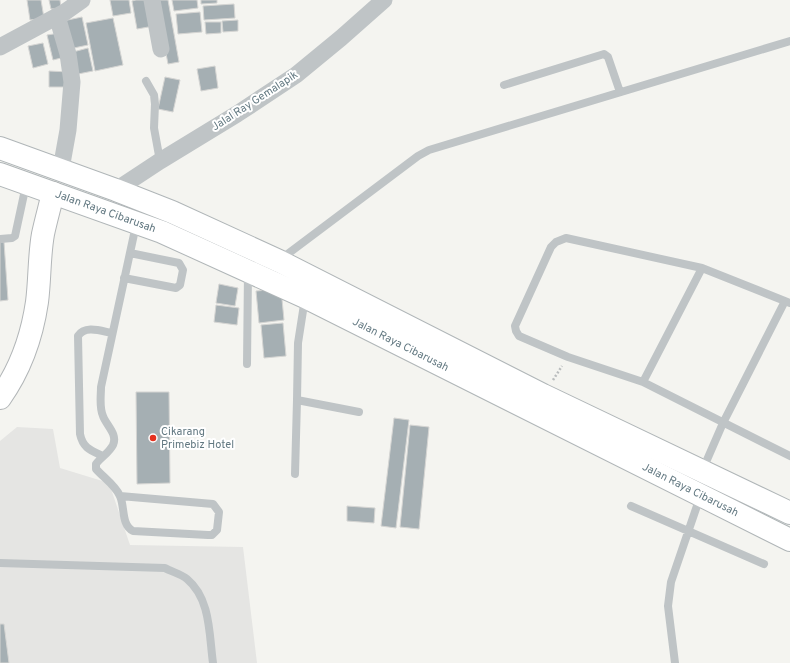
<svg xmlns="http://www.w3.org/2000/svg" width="790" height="663" viewBox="0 0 790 663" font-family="Overpass,sans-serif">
	<rect width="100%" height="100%" fill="#f4f4f0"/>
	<path fill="#e5e5e3" d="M17 427 53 429 60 468 109 483 130 545 243 547 257 663H0V441Z"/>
	<path fill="#a5afb3" stroke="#d5d5d3" d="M27 0H41L44 18 30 20Z
		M49 0H60L61 8 51 9Z
		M110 0H129L131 13 113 16Z
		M136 0H149L154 26 137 29 132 1Z
		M156 0H168L179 62 168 64Z
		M172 0H197L198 8 174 11Z
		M201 0H217V3L201 4Z
		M234 4 235 18 204 20 203 6Z
		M200 12 202 32 178 34 176 14Z
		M82 17 88 45 69 49 63 21Z
		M113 18 123 65 95 71 86 23Z
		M238 20V31L223 32 222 21Z
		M205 22H221V33L206 34Z
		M60 33 65 57 53 60 47 35Z
		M43 43 48 64 33 68 28 46Z
		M88 48 93 71 78 74 73 52Z
		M215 66 218 88 201 91 197 69Z
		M49 71 69 72V87H49Z
		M165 77 180 80 173 112 158 109Z
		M0 242H4L8 300 0 301Z
		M219 284 238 288 235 306 216 303Z
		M281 289 284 320 259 323 256 291Z
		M216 305 239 308 237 325 214 322Z
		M283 323 286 356 264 358 261 325Z
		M136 392H169L170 483 137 484Z
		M394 418 409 420 396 528 381 526Z
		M410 425 429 427 419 529 400 527Z
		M347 506 375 508 374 523 347 521Z
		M0 624H4L9 663H0Z"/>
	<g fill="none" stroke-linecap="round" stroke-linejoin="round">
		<defs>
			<g id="primary">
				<path d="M0 148 116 190 172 212 279 261 543 395 790 513"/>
				<path id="s1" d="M0 174 162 232 305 297 790 540"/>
			</g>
			<path id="highway" d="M0 398C20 370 32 336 37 302 40 279 39 256 43 234 46 220 50 206 53 193"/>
		</defs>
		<use href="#primary" stroke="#b0b6b8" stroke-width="24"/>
		<use href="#highway" stroke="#b2b6b8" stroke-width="24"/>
		<path stroke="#b9bcbd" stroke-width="2.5" stroke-dasharray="2 2" stroke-linecap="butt" d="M553 380 562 366"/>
		<path stroke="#bfc4c6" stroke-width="8" d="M146 81 154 95 155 104 154 128 160 161
			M504 85 604 54 608 57 620 92
			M0 239 12 238 15 236 26 185
			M281 259 418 156 429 150 790 41
			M124 278 176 288 180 285 183 270 179 263 130 253
			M305 298 298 343 297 400 359 412
			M790 303 702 268 566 238 556 242 551 247 515 326 516 331 519 336 568 357 643 382 790 456
			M247 364 248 272
			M643 382 702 268
			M103 456C90 450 83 448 80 434L78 336C85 325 101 331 112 333
			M703 469 723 423 785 301
			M295 474 297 400
			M120 496 213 504 219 512 217 530 212 535H208L133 531C121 525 125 507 120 496 115 485 104 478 96 469V464C101 457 109 453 113 445 118 434 106 425 103 416 99 407 101 396 101 387L136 225
			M631 506 764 564
			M0 563 165 568C172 572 181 574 187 579 211 599 209 635 213 663
			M675 663 668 606 671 582 700 497"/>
		<path stroke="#bfc4c6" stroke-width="17" d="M152 0 161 49
			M57 16 68 54 72 82 68 130 61 169
			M0 47 65 12 82 0
			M116 190 160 161 237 114 296 75 341 38 384 0"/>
		<use href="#primary" stroke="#fff" stroke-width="22"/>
		<use href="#highway" stroke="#fff" stroke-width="22"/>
	</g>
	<circle fill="#e5311f" stroke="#fff" stroke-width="1.5" cx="153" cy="438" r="4"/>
	<g text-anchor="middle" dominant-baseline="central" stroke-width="4" stroke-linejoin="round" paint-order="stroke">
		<g font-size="11" fill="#627881" stroke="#fff">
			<text transform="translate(255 101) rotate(-33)">Jalal Ray Gemalapik</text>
			<text stroke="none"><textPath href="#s1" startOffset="112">Jalan Raya Cibarusah</textPath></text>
			<text stroke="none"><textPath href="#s1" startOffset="436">Jalan Raya Cibarusah</textPath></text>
			<text stroke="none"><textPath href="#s1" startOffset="760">Jalan Raya Cibarusah</textPath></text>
		</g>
		<g font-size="11" fill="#627881" stroke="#fff" text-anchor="start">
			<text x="161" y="432">Cikarang<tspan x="161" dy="13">Primebiz Hotel</tspan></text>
		</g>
	</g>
</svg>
